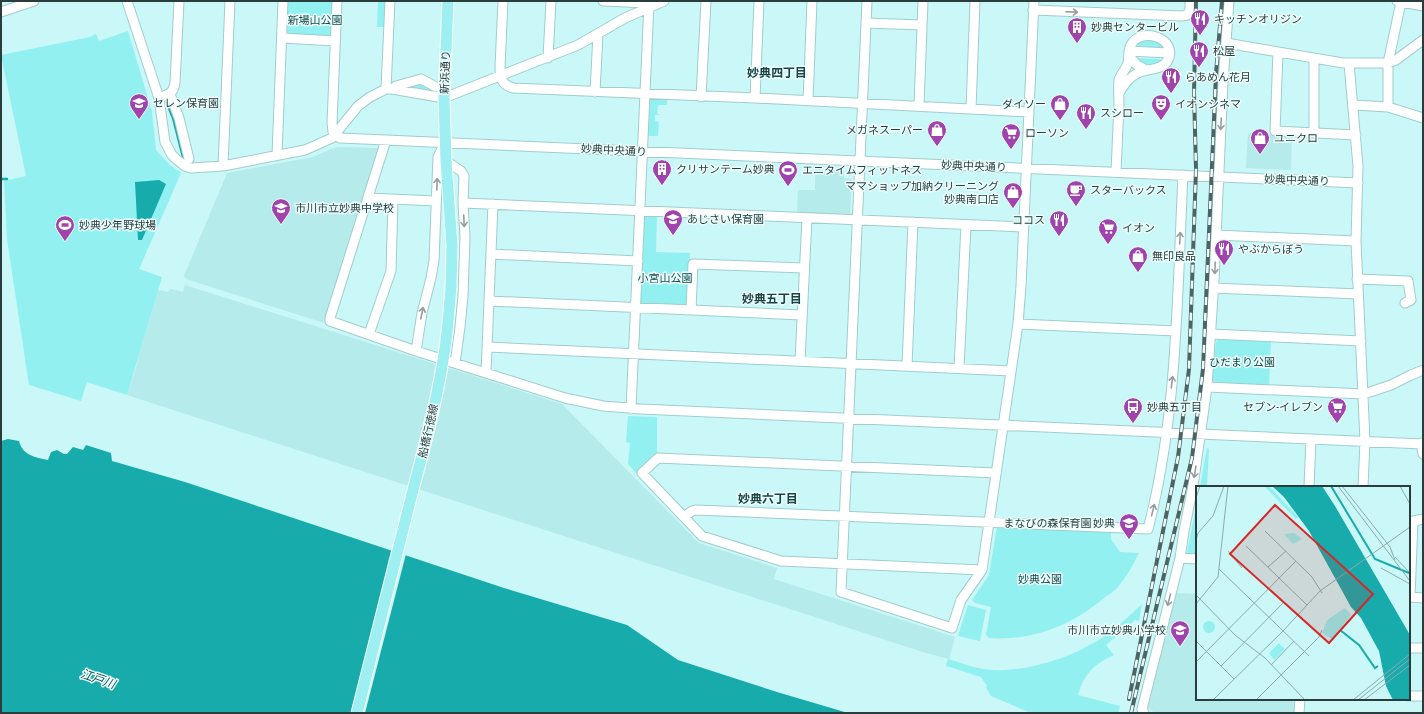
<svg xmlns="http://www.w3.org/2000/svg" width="1424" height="714" viewBox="0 0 1424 714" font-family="'Asap Condensed','Noto Sans JP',sans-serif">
	<rect width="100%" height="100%" fill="#caf7f7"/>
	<path fill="#b5ebeb" d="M1248 133 1292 136 1291 170 1246 168Z
		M336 147 378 148 380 150 324 323 186 279 184 276 227 173 313 157Z
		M815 169 844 171V178L852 179 850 214 797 213 798 190H815Z
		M185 285 562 404 699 543 777 568 774 579 955 637 949 659 926 653 127 395 135 371 140 352 158 290 167 292 171 289 183 292Z
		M1176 593 1197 594V699H1294V713H1158L1151 711 1148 707Z"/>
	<path fill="#93f0f0" d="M288 1H334L333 36 330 39 287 34Z
		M378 1H388L386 27H377Z
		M128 31 152 112 156 150 170 165 181 173 139 269 162 277 127 395 87 382 81 401 29 385 7 239 4 181 26 176 1 55 90 37 96 34 99 41Z
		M1151 38 1163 45 1161 48 1138 46 1136 44 1139 41Z
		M1137 58 1160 59 1162 61 1149 67 1135 60Z
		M420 81 435 89V91L433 93 397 87Z
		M650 100H667V105H658L657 114H659V115H655V121L659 122 658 136H647Z
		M646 215H657L656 252 690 253 688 305 686 307 642 305 639 302 643 218Z
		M1219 338 1271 340 1269 386 1215 384 1212 381 1216 342Z
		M628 416 657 417V455L636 473 628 464 630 443 626 442Z
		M1207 448 1209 449 1207 487H1200Z
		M1197 501V556H1189L1187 553Z
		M997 526 1111 531V539L1120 552 1139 553C1133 565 1127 576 1118 587 1114 592 1109 594 1104 598 1071 626 1032 641 989 638L986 635 991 607 975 603 972 600 989 575Z
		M1142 604 1139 621 1135 620 1106 645 1114 655C1094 664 1084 674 1078 695L1120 706 1118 713H1031L991 696 986 688 987 686 981 677 946 666 948 659C959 662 971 667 983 669 1021 675 1077 657 1107 634 1120 625 1131 614 1142 604Z
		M968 605 986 610 980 641 958 636Z"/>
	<path fill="#17abac" d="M159 180 166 184 142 240H138L135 182Z
		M8 439 19 441C23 456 35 457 48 460L51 452 57 450 64 454H67L73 447 83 450 86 445 111 453 112 461 185 482 504 588 627 625 678 660 777 692 848 713H1V441Z"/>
	<path fill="#caf7f7" d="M394 549 406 554 365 713H352Z"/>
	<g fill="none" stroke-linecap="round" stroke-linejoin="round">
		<path stroke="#17abac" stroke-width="2.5" d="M165 99 173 118 184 161
			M1 179H7"/>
		<defs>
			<path id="minor" d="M127 1 159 98 165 142 172 155 176 159 185 166 191 168 223 166 305 150 332 138 358 106 370 97 386 89H392L444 98 578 45 625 18 664 1
				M337 1 332 123 333 132 340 138 1358 183
				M503 1 500 67C500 78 502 85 513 88L755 98 1029 112
				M603 1 649 3
				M867 1 841 592 952 628 961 600 982 570 1018 324 1021 286 1034 1
				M1397 1 1423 6
				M1033 10 1182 16 1187 15 1190 10V1
				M1 12 34 1
				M866 23 922 25
				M282 38 335 41
				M1226 43 1343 63H1388L1396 60 1423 40
				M1129 51 1169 53
				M1278 52 1275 131 1356 135
				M1129 56 1137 65 1146 70
				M548 58 551 1
				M1314 58V133
				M1349 63 1358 166 1356 241 1365 441 1363 487
				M386 89 390 1
				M392 89 396 86 421 79 436 87
				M595 92 598 34
				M170 94 179 118 189 159
				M701 97 706 1
				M159 98C169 94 173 94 175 83L179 1
				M755 98 759 1
				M808 101 812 1
				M1354 105 1388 107 1423 118
				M919 106 923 1
				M1388 107V63L1401 2
				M971 109 975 1
				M386 140 330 318V321L416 351 565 398 603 406 641 409 1423 444
				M277 155 283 1
				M446 161 461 171 464 176 463 203 465 237 463 296 460 327 455 363
				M223 166 230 1
				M1116 172C1117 149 1118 127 1119 104 1119 96 1118 87 1119 80 1121 74 1126 69 1128 63 1129 58 1128 51 1131 45 1141 26 1178 38 1168 60 1162 71 1148 68 1138 73 1129 77 1124 84 1119 93
				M368 198 436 201
				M463 203 1023 227
				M1216 235 1356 241
				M491 254 638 261
				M1357 279 1408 281 1411 300 1405 303
				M1213 288 1358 294
				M489 301 802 315
				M691 310 693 264 804 268
				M1018 324 1176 331
				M369 334 391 271 393 200
				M1211 334 1361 341
				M488 347 1011 371
				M416 351 422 313 431 278 434 261 438 157 445 143
				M800 361 807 218
				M907 366 913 222
				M959 368 966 225
				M486 373 493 204
				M1207 387 1364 394 1391 385 1411 375 1423 370
				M631 409 649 3
				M1421 443 1423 454
				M1309 487 1311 439
				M684 517 692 511 696 510 1148 529C1178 414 1177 294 1183 175
				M1409 522 1423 519
				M1180 558 1197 559
				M982 570 781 561 702 536 642 473 658 458 996 473
				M1409 597 1423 598
				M1410 597 1413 521
				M1409 648H1423
				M1409 696H1423
				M1144 713 1142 709 1180 558 1184 531 1193 486 1207 387 1214 281 1223 82 1229 1
				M1299 713 1300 699"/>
			<path id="major" d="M448 1 444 98 446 161 452 246 451 287
				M357 713 412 494"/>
		</defs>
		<use href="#minor" stroke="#a1cdcd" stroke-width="11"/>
		<use href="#major" stroke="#fff" stroke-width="13"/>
		<use href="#minor" stroke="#fff" stroke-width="9"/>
		<use href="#major" stroke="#9deff1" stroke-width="11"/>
		<defs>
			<path id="rail" d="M1129 699 1178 457 1189 369 1196 169 1194 93 1196 1
				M1131 713 1192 458 1203 369 1216 74 1222 1"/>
		</defs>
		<use href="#rail" stroke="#4c6464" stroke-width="4"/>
		<use href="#rail" stroke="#edfefe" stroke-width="2.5" stroke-dasharray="8" stroke-linecap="butt"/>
		<defs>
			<path id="major-bridge" d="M412 494C424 448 437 401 444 354 448 331 449 309 451 287"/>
		</defs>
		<use href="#major-bridge" stroke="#fff" stroke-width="13" stroke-linecap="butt"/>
		<use href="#major-bridge" stroke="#9deff1" stroke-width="11"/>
	</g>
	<defs><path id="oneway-shaft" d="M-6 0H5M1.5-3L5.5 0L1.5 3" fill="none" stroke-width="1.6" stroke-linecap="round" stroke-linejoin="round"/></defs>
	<g stroke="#949e9e">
		<use href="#oneway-shaft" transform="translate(1072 12) rotate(2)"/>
		<use href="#oneway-shaft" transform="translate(1221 124) rotate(93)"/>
		<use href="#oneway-shaft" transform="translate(437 184) rotate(-88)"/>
		<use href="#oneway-shaft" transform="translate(464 221) rotate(87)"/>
		<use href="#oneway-shaft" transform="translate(1180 238) rotate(-87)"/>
		<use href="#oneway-shaft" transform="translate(1215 268) rotate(92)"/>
		<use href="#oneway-shaft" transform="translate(422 313) rotate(-78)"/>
		<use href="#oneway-shaft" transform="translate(1172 382) rotate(-83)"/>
		<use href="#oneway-shaft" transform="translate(1195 472) rotate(99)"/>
		<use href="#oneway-shaft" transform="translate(1153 510) rotate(-76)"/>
		<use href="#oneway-shaft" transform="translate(1169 600) rotate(104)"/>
	</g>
	<defs>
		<symbol id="restaurant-pin" viewBox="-11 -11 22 30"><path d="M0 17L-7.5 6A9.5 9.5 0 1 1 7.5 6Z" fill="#a043ac" stroke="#edfefe"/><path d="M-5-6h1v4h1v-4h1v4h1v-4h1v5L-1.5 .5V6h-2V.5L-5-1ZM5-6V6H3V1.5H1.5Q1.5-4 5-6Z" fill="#fff"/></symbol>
		<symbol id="building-pin" viewBox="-11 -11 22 30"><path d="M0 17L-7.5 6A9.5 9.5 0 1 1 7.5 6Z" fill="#a043ac" stroke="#edfefe"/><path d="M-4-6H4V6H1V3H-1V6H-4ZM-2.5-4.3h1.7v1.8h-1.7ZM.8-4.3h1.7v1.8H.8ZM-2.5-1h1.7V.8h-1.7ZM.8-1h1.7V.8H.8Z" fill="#fff"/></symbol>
		<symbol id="school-pin" viewBox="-11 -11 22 30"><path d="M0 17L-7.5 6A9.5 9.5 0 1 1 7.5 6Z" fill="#a043ac" stroke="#edfefe"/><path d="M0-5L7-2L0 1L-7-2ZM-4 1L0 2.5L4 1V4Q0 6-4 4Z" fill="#fff"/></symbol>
		<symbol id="shop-pin" viewBox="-11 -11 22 30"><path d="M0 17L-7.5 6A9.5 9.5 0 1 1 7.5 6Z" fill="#a043ac" stroke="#edfefe"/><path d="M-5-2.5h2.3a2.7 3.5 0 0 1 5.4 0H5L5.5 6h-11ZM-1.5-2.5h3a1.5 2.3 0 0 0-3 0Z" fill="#fff"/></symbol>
		<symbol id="theatre-pin" viewBox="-11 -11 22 30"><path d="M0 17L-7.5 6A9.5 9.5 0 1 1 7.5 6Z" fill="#a043ac" stroke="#edfefe"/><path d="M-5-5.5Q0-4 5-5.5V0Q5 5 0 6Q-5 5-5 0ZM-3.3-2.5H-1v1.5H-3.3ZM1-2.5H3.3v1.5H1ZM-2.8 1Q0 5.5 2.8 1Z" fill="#fff"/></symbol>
		<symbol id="supermarket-pin" viewBox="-11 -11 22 30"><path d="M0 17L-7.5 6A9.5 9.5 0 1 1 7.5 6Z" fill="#a043ac" stroke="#edfefe"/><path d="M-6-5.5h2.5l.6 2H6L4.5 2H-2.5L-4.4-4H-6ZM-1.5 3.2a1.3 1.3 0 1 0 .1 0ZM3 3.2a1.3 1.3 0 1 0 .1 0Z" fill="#fff"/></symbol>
		<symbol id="stadium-pin" viewBox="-11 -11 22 30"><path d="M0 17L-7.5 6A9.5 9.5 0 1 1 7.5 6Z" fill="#a043ac" stroke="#edfefe"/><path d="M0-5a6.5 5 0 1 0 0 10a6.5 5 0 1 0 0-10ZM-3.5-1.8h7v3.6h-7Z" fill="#fff"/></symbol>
		<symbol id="cafe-pin" viewBox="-11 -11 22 30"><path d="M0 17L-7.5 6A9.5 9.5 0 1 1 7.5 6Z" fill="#a043ac" stroke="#edfefe"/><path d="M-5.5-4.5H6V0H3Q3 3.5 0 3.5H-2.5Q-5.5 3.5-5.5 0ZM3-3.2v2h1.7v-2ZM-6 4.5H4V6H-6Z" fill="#fff"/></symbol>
		<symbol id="bus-pin" viewBox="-11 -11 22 30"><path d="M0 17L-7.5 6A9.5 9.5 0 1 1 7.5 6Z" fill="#a043ac" stroke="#edfefe"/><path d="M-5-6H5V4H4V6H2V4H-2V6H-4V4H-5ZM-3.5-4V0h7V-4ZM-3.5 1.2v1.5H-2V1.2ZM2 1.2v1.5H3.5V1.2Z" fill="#fff"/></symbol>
	</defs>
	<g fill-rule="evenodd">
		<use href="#restaurant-pin" x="1189" y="8" width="22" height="30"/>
		<use href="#building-pin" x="1066" y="16" width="22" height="30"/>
		<use href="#restaurant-pin" x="1188" y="40" width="22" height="30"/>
		<use href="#restaurant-pin" x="1160" y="66" width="22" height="30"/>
		<use href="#school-pin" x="128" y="92" width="22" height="30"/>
		<use href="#shop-pin" x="1049" y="93" width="22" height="30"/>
		<use href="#theatre-pin" x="1150" y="93" width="22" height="30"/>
		<use href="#restaurant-pin" x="1075" y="102" width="22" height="30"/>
		<use href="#shop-pin" x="926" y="119" width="22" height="30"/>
		<use href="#supermarket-pin" x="1000" y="122" width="22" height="30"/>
		<use href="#shop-pin" x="1249" y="127" width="22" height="30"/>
		<use href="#building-pin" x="651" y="158" width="22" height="30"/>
		<use href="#stadium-pin" x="777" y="159" width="22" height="30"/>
		<use href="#cafe-pin" x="1065" y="179" width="22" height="30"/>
		<use href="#shop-pin" x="1002" y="181" width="22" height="30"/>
		<use href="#school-pin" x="270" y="197" width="22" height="30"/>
		<use href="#school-pin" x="662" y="208" width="22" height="30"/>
		<use href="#restaurant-pin" x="1048" y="209" width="22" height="30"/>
		<use href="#stadium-pin" x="54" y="214" width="22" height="30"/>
		<use href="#supermarket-pin" x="1097" y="217" width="22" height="30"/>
		<use href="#restaurant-pin" x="1213" y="238" width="22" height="30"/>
		<use href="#shop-pin" x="1127" y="245" width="22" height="30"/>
		<use href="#bus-pin" x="1122" y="396" width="22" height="30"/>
		<use href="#supermarket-pin" x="1326" y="396" width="22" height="30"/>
		<use href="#school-pin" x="1118" y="512" width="22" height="30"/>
		<use href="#school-pin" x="1169" y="619" width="22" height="30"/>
	</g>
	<g text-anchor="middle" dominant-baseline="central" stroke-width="3" stroke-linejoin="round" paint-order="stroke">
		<g font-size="11" fill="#2a3c3c" stroke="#edfefe" text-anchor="start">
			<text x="1214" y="19">キッチンオリジン</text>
			<text x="1091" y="27">妙典センタービル</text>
			<text x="1213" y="51">松屋</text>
			<text x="1185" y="77">らあめん花月</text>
			<text x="153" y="103">セレン保育園</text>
			<text x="1046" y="104" text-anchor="end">ダイソー</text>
			<text x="1175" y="104">イオンシネマ</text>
			<text x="1100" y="113">スシロー</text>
			<text x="923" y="130" text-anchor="end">メガネスーパー</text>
			<text x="1025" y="133">ローソン</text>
			<text x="1274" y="138">ユニクロ</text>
			<text x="676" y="169">クリサンテーム妙典</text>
			<text x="802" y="170">エニタイムフィットネス</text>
			<text x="999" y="186" text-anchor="end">ママショップ加納クリーニング<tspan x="999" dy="13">妙典南口店</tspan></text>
			<text x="1090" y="190">スターバックス</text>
			<text x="295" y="208">市川市立妙典中学校</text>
			<text x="687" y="219">あじさい保育園</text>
			<text x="1045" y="220" text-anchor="end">ココス</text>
			<text x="79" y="225">妙典少年野球場</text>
			<text x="1122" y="228">イオン</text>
			<text x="1238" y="249">やぶからぼう</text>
			<text x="1152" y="256">無印良品</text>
			<text x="1147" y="407">妙典五丁目</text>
			<text x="1323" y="407" text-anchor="end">セブン-イレブン</text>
			<text x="1115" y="523" text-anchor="end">まなびの森保育園 妙典</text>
			<text x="1166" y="630" text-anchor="end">市川市立妙典小学校</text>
		</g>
		<g font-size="11" fill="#114a4b" stroke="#edfefe">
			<text x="315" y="20">新場山公園</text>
			<text x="665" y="278">小宮山公園</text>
			<text x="1242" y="362">ひだまり公園</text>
			<text x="1040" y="579">妙典公園</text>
		</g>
		<g font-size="11" fill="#2a3c3c" stroke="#edfefe">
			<text transform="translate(445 72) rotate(-88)">新浜通り</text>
			<text transform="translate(614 150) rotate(3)">妙典中央通り</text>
			<text transform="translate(974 166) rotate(2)">妙典中央通り</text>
			<text transform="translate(1297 180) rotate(2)">妙典中央通り</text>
			<text transform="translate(428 431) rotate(-77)">船橋行徳線</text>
		</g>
		<g font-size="12" font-weight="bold" fill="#1a4343" stroke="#edfefe">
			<text x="777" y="73">妙典四丁目</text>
			<text x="772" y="299">妙典五丁目</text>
			<text x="768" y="499">妙典六丁目</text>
		</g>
		<g font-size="12" font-style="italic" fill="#195050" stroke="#edfefe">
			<text transform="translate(98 679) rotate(19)">江戸川</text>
		</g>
	</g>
	<g transform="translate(1196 486)">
		<rect width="214" height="214" fill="#caf7f7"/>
		<path d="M68 0H73L79 6 102 31 100 33ZM98 47 106 53 97 58 88 48ZM149 122 155 129 136 153 126 147 131 134ZM7 141a6 6 0 1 1 12 0a6 6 0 1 1-12 0ZM83 157 89 163 78 174 73 167Z" fill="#93f0f0"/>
		<path d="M76 0H126L139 20 214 149V214H197L190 200 183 165 165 132 155 121 113 45 88 11Z" fill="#17abac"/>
		<path fill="none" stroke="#17abac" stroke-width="2" d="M135 0 179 73 213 87M144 144 163 159 179 182 182 180"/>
		<path fill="none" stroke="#8aacac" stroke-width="1" d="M142 0 214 95M146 0 194 61 199 74M204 0 214 18M0 12 4 0M69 45 116 91 126 107M0 54 2 47 17 30 28 0M50 60 111 119M32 65 46 82M199 71 214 87M72 81 90 65M185 82 214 98M23 83 113 170M0 109 39 149 69 172 109 214M0 118 22 91 32 0M87 145 124 105 214 41M0 155 38 193M0 176 100 75M75 179 98 155M25 180 88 116M17 214 87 145M60 214 123 151 126 144M157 214 214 168M162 214 214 173M168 214 214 179"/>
		<path fill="#d62828" fill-opacity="0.15" stroke="#d62828" stroke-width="2" d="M79 19 177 108 133 157 34 68Z"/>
		<rect width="214" height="214" fill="none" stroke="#2a3c3c" stroke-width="2"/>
	</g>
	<rect width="1424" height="714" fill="none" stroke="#2a3c3c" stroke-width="4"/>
</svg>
